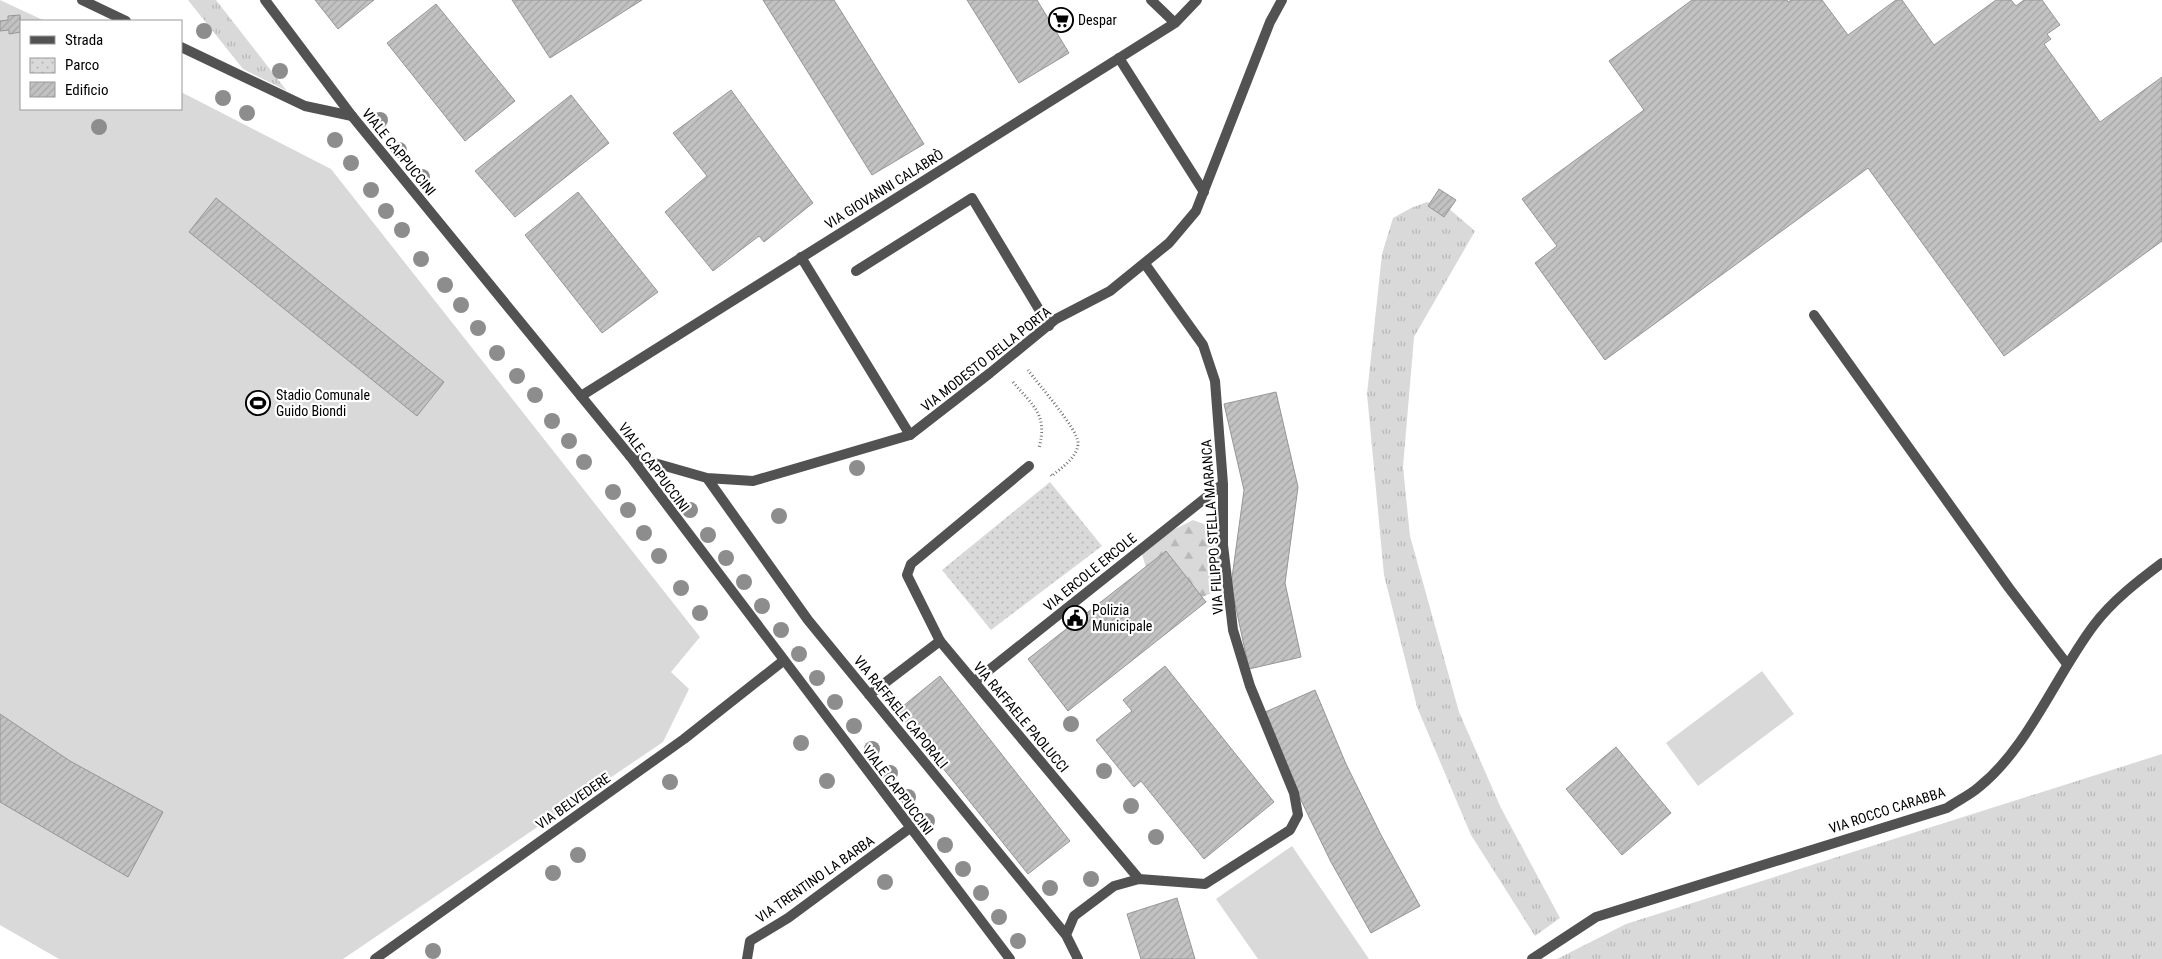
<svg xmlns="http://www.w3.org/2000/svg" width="2162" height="959" viewBox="0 0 2162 959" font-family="'Roboto Condensed',sans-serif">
	<defs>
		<pattern id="grass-tufts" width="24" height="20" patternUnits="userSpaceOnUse" patternTransform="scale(1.25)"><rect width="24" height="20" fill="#d9d9d9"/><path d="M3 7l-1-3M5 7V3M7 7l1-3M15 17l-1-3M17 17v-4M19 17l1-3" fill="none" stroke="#b8b8b8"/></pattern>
		<pattern id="forest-firs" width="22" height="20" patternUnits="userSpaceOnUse" patternTransform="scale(1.25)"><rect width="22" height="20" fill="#d9d9d9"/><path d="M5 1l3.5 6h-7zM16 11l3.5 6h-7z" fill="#b8b8b8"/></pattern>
		<pattern id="park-dots" width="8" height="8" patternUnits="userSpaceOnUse" patternTransform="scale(1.25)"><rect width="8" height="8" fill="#d9d9d9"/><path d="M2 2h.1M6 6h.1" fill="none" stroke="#b8b8b8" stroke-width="1.8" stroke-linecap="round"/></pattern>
		<pattern id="building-hatch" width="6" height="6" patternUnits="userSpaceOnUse" patternTransform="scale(1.25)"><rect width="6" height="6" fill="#c2c2c2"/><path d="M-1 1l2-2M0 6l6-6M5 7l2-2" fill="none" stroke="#a5a5a5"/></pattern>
	</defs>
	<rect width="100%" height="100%" fill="#fff"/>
	<path fill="url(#grass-tufts)" d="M188 0H216L287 91 243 69Z
		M1427 202 1447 207 1475 231 1414 337 1403 467 1410 536 1459 712 1501 808 1560 918 1535 936 1471 835 1417 707 1384 575 1367 394 1382 254 1393 218 1411 208Z
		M2162 754V959H1557L1626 924Z"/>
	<path fill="url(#forest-firs)" d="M1193 520C1197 522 1204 523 1207 526 1224 541 1224 574 1214 592L1200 598 1150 581 1142 554 1163 535Z"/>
	<path fill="url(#park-dots)" d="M1050 482 1102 546 991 630 942 570Z"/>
	<path fill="#d9d9d9" d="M0 0 45 21H21V109H181V92L331 169 700 637 671 672 689 689 663 742 343 959H59L0 925Z
		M1762 671 1794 714 1698 786 1666 743Z
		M1292 846 1369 959H1258L1216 899Z"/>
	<path fill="url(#building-hatch)" stroke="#969696" d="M315 0H374L338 29Z
		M512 0H642L550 58Z
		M763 0H834L924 144 872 175Z
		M967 0H1037L1069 53 1019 83Z
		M1692 0H1787L1788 2 1791 0H1822L1848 35 1896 0H1902L1934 45 1996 0H2011L2016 6 2024 0H2042L2060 25 2047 34 2051 39 2044 44 2100 122 2162 77V241L2004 356 1868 168 1605 360 1535 263 1557 246 1522 199 1644 110 1609 61Z
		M436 4 515 101 465 141 387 43Z
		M20 15 21 32 9 34V30L0 31V21L8 20V16Z
		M731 90 813 203 764 242 759 236 713 271 665 212 707 176 673 133Z
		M571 95 609 143 515 217 475 171Z
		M1439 189 1456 200 1444 217 1428 206Z
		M578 192 658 292 602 333 525 235Z
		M216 198 444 382 417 416 189 232Z
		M1276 392 1298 487 1285 583 1301 657 1249 669 1231 585 1244 490 1224 404Z
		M1166 551 1206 602 1068 711 1028 659Z
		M1165 666 1274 802 1204 859 1141 781 1134 787 1096 740 1132 711 1123 700Z
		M940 676 1070 841 1028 874 897 711Z
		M1315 690 1346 764 1381 835 1420 906 1371 933 1331 862 1295 788 1263 713Z
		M0 714 70 761 163 812 128 877 0 802Z
		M1616 747 1671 813 1622 855 1566 789Z
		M1177 898 1195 959H1141L1127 914Z"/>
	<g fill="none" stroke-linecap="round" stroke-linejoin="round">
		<path stroke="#747474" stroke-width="3" stroke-dasharray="1 2.5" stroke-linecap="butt" d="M1028 370C1038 384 1078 429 1078 443 1078 457 1061 468 1052 476L1050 474
			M1013 382C1033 406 1048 414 1039 448"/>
		<path stroke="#525252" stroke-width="10" d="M82 0 126 21
			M181 47 305 106 352 116
			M1119 58 1204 192
			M801 257 910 435
			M856 271 972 198 1049 326
			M1814 315 2009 588 2067 664
			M940 641 907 575 911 564 1029 466"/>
		<path stroke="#525252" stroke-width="10" d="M1151 0 1175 23
			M581 396 1175 23 1197 0
			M630 456 707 478 753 481 910 435 990 373 1056 319 1110 291 1169 243 1196 211 1270 22 1282 0
			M707 478 808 620 1066 935 1078 959
			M974 682 1223 484
			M869 695 940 641 1139 879
			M1066 935 1074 916 1114 886 1139 879 1205 884 1290 830 1298 815 1294 793 1250 686 1233 630 1223 545V484L1215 381 1203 345 1145 264
			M375 959 684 739 783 661
			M747 959 750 941 788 918 910 828
			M1532 959 1596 917 1947 808C1957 801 1970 795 1979 787 2028 748 2056 675 2094 625 2112 601 2138 581 2162 563"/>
		<path stroke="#525252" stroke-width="10" d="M265 0 352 116 630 456 1010 959"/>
	</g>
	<g fill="#8d8d8d">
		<circle cx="204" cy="31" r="8"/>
		<circle cx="280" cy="71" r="8"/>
		<circle cx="223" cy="98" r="8"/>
		<circle cx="247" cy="113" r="8"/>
		<circle cx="380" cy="120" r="8"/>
		<circle cx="99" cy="127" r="8"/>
		<circle cx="335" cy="140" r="8"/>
		<circle cx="399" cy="150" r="8"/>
		<circle cx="351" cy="163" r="8"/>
		<circle cx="422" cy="177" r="8"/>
		<circle cx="371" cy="190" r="8"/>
		<circle cx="386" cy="211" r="8"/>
		<circle cx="402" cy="230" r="8"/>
		<circle cx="421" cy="259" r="8"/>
		<circle cx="445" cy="285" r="8"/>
		<circle cx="461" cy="305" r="8"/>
		<circle cx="478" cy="328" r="8"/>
		<circle cx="497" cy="353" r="8"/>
		<circle cx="517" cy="376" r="8"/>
		<circle cx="535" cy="395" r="8"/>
		<circle cx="552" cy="421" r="8"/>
		<circle cx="569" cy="441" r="8"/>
		<circle cx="584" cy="462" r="8"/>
		<circle cx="857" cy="468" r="8"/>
		<circle cx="613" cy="492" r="8"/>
		<circle cx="628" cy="510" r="8"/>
		<circle cx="690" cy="510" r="8"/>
		<circle cx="779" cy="516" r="8"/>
		<circle cx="644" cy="533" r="8"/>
		<circle cx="708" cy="535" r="8"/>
		<circle cx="659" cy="556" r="8"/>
		<circle cx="726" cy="558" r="8"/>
		<circle cx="744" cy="582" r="8"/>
		<circle cx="681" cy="588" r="8"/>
		<circle cx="762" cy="606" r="8"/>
		<circle cx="700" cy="613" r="8"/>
		<circle cx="781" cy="630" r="8"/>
		<circle cx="799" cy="654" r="8"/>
		<circle cx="817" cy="678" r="8"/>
		<circle cx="835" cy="702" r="8"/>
		<circle cx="1071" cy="724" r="8"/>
		<circle cx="854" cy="726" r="8"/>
		<circle cx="801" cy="743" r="8"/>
		<circle cx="872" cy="749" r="8"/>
		<circle cx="1104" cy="771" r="8"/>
		<circle cx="890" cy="773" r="8"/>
		<circle cx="827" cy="781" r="8"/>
		<circle cx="670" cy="782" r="8"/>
		<circle cx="908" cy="797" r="8"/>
		<circle cx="1131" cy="806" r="8"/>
		<circle cx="927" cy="821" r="8"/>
		<circle cx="1156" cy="837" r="8"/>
		<circle cx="945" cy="845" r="8"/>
		<circle cx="578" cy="855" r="8"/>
		<circle cx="963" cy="869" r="8"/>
		<circle cx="553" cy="873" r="8"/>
		<circle cx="1091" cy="879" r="8"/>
		<circle cx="885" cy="882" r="8"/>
		<circle cx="1050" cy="888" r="8"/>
		<circle cx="981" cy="893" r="8"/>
		<circle cx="999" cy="917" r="8"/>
		<circle cx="1018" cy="941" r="8"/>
		<circle cx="433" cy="951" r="8"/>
	</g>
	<defs>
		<symbol id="supermarket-ring" viewBox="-11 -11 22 22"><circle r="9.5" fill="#fff" stroke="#000" stroke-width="1.5"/><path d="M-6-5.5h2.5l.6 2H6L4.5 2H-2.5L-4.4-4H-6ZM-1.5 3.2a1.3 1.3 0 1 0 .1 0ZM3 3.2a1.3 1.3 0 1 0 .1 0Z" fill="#000"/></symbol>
		<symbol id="stadium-ring" viewBox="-11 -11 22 22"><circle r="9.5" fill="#fff" stroke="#000" stroke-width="1.5"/><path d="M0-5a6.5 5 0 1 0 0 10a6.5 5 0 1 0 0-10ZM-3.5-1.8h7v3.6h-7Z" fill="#000"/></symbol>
		<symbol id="civic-ring" viewBox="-11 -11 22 22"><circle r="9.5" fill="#fff" stroke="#000" stroke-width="1.5"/><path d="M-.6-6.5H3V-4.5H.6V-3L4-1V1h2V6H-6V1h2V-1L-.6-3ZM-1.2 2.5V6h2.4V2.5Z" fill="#000"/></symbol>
	</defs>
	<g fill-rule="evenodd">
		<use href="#supermarket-ring" x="1047" y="6" width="28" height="28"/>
		<use href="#stadium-ring" x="244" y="389" width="28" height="28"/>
		<use href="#civic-ring" x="1061" y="604" width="28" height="28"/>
	</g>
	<g text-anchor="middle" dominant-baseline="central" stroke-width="4.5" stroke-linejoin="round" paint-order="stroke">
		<g font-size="14" fill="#000" stroke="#fff" text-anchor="start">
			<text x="1078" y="20">Despar</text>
			<text x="276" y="395">Stadio Comunale<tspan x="276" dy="16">Guido Biondi</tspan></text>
			<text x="1092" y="610">Polizia<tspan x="1092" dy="16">Municipale</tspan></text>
		</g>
		<g font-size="14" fill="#000" stroke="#fff">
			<text transform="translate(399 152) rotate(51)">VIALE CAPPUCCINI</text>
			<text transform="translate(884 189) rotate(-32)">VIA GIOVANNI CALABRÒ</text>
			<text transform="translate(986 359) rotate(-38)">VIA MODESTO DELLA PORTA</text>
			<text transform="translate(654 467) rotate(53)">VIALE CAPPUCCINI</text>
			<text transform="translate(1212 527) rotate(-94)">VIA FILIPPO STELLA MARANCA</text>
			<text transform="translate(1090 572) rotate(-39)">VIA ERCOLE ERCOLE</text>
			<text transform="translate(901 712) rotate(51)">VIA RAFFAELE CAPORALI</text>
			<text transform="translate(1021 717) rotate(50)">VIA RAFFAELE PAOLUCCI</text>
			<text transform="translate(898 790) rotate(53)">VIALE CAPPUCCINI</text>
			<text transform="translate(573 801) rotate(-35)">VIA BELVEDERE</text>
			<text transform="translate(1887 810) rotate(-18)">VIA ROCCO CARABBA</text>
			<text transform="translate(815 879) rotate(-35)">VIA TRENTINO LA BARBA</text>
		</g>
	</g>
	<rect x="20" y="20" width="162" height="90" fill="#ffffff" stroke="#999999"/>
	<rect x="30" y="36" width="25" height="8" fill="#525252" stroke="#999999"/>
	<text x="65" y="45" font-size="15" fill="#000000">Strada</text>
	<rect x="30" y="58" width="25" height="15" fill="url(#park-dots)" stroke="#999999"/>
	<text x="65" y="70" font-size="15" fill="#000000">Parco</text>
	<rect x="30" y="82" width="25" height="15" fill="url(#building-hatch)" stroke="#999999"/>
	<text x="65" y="95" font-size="15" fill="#000000">Edificio</text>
</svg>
